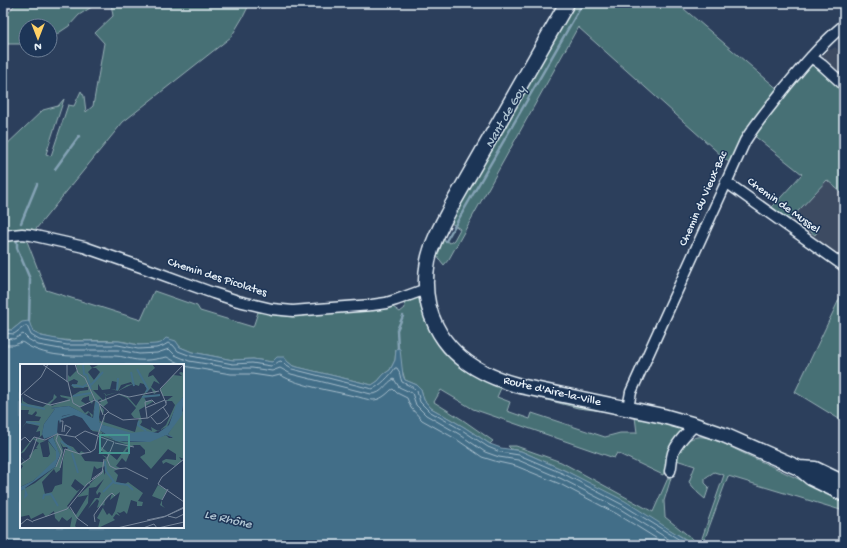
<svg xmlns="http://www.w3.org/2000/svg" width="847" height="548" viewBox="0 0 847 548" font-family="'Gochi Hand',sans-serif">
	<rect width="100%" height="100%" fill="#2c3f5c"/>
	<filter id="ink" filterUnits="userSpaceOnUse"><feTurbulence type="fractalNoise" baseFrequency=".025" numOctaves="2"/><feDisplacementMap in="SourceGraphic" scale="8" xChannelSelector="R" yChannelSelector="G"/><feConvolveMatrix kernelMatrix="1 2 1 2 8 2 1 2 1" color-interpolation-filters="sRGB"/></filter>
	<g filter="url(#ink)">
		<path fill="#3d4b62" d="M827 46 831 50 835 47 844 56V77L820 54Z
			M827 180 844 195V264L788 222Z"/>
		<path fill="#477074" stroke="#98b0b6" fill-rule="evenodd" d="M16 3H98L79 15 69 26 54 36 50 38V26H26V44H4L3 45V20Z
			M111 3H250L243 17 231 37 123 122 36 229 25 236 46 290 141 320 154 291 197 306 200 311 253 327 259 309 386 306 393 307 400 312 405 308 404 302 418 297C431 341 442 362 485 381L602 409V411L578 408 501 388 497 397 510 402 507 411 530 419 532 413 605 437 620 433H637L635 417 682 429 681 436 683 444C689 439 695 436 703 437 717 439 732 448 745 454 778 469 811 485 844 501V511L728 476 704 541 702 538 724 475 714 472 705 478V483L709 487 705 499 698 493 689 482 695 466 670 458 663 475 617 453 614 458 473 409 441 390 434 402 463 420 493 441 490 444 464 427 431 408 424 400 421 389 417 385 405 380 396 349 395 360 390 370 384 374 378 381 372 385 360 382 309 370 293 366 288 362H272L253 359 233 360 192 352 180 347 175 341C163 343 151 346 139 345 132 344 125 341 118 341 93 339 67 344 42 336 34 334 28 327 22 322L12 330H3V148L43 110 58 106 64 99 46 154 51 156 68 105 74 106 81 91 84 96 86 112 93 106 104 43 95 33 113 16Z
			M574 3H677L780 91 732 165 578 27 449 259 444 265 436 255 445 231ZM451 223 460 229 454 240 450 243 444 240 445 235Z
			M817 64 844 88V125L842 127 844 129V195L827 180 788 222 772 207 802 174 752 134 807 67Z
			M801 218 817 232 815 235 798 222Z
			M844 289V332L841 338 844 340V422L795 392Z
			M508 446H516L561 462 653 512 668 478H671L664 501 665 517 700 545H694L689 541 566 471 521 451 511 449Z"/>
		<path fill="#426e88" stroke="#84a2b5" fill-rule="evenodd" d="M29 321 33 332 41 336 67 341H119L138 345 156 344 161 343 166 338 176 341 180 347 192 352 233 360 253 359 272 362 277 357H284L288 362 293 366 372 385 378 381 384 374 390 370 395 360 396 349 398 348 400 349 403 376 405 380 417 385 421 389 424 400 431 408 464 427 490 444 501 448 521 451 566 471 625 501 694 545H3V330H12L22 322ZM21 365H183V527H21Z"/>
		<g fill="none" stroke-linecap="round" stroke-linejoin="round">
			<path stroke="#a6bdcb" stroke-width="1" d="M3 333 14 334 25 326H27L31 335 39 340 67 345H118L138 349 156 348 163 346 168 343 173 345 178 351 191 356 233 364 252 363 271 366C276 365 277 361 281 361L285 365 292 369 372 389C379 387 391 375 395 368H397C400 371 400 378 402 382L414 388 417 391 420 402 429 411 462 430 488 447 500 452 519 455 564 474 623 505 688 545
				M3 338 14 339 23 334 28 339 38 345 66 350H118L139 354 157 353 169 349 175 355 189 361 232 368H252L272 371 280 368 291 374 371 394C383 394 385 383 394 379L399 387 412 393 416 405 426 415 459 434 485 452 499 457 518 460 562 479 620 509 678 545
				M3 345H14L22 342C48 361 85 355 115 356 123 356 129 359 137 360 147 361 157 359 167 357L174 361 183 365
				M183 365 189 367 231 374H252L272 377 280 375C302 387 330 390 354 396 360 397 367 400 373 400 380 400 386 395 391 390L393 389 397 393 407 398 411 408 422 420 456 439 482 457 498 462 516 466 560 484 617 514 667 545"/>
			<path stroke="#84a2b5" stroke-width="2.5" d="M55 169 79 136
				M21 223 37 184
				M17 241V248L30 279 29 321
				M446 241 583 3
				M398 348 397 330 403 316"/>
			<defs>
				<path id="minor" d="M811 57 822 65 844 85
					M726 182 844 266
					M3 236 22 234 31 235 84 247 147 269 213 293 238 301 272 309 293 311 305 310 372 305 386 303 396 300 426 289
					M628 408 631 392 745 141C756 123 770 107 783 90 802 67 821 44 844 25
					M670 471C672 465 671 459 673 453 677 442 687 433 695 425"/>
				<path id="secondary" d="M567 3 452 205C443 223 432 241 428 261 419 309 440 350 483 372 495 379 507 382 520 386L663 416 695 425 724 435 799 468 811 478 844 494
					M799 468 815 469 844 483"/>
			</defs>
			<use href="#minor" stroke="#e8f1f8" stroke-width="13"/>
			<use href="#secondary" stroke="#e8f1f8" stroke-width="17"/>
			<use href="#minor" stroke="#1d3557" stroke-width="10"/>
			<use href="#secondary" stroke="#1d3557" stroke-width="14"/>
		</g>
	</g>
	<g text-anchor="middle" dominant-baseline="central" stroke-width="3" stroke-linejoin="round" paint-order="stroke">
		<g font-size="12" fill="#e8f1f8" stroke="#1d3557">
			<text transform="translate(704 199) rotate(-66)">Chemin du Vieux-Bac</text>
			<text transform="translate(783 206) rotate(36)">Chemin de Mussel</text>
			<text transform="translate(217 278) rotate(18)">Chemin des Picolates</text>
			<text transform="translate(552 392) rotate(13)">Route d'Aire-la-Ville</text>
		</g>
		<g font-size="13" font-style="italic" fill="#aec3d1" stroke="#1d3557">
			<text transform="translate(506 117) rotate(-60)">Nant de Goy</text>
			<text transform="translate(228 520) rotate(13)">Le Rhône</text>
		</g>
	</g>
	<g transform="translate(20 364)">
		<rect width="164" height="164" fill="#2c3f5c"/>
		<path d="M56 0H69L72 4 80 0H132L135 4 129 9 128 13 133 11 140 20 134 17 131 23 137 28 134 30 131 24 124 31 141 32 124 33 126 37H134L119 46 122 58 120 61 132 67 131 63 138 67 140 66 137 61 140 66 146 61 155 41 152 37H146L153 32H143L140 26 153 11 162 12 159 9 161 8 164 9V32L157 41 147 63 125 72 113 71 131 69 111 70 82 61 79 58 80 53 77 37 72 54 69 48 66 51 49 42 31 44 35 45 24 60 22 71 19 74 25 77 20 79 23 93H28L30 90 28 77 36 87V97L13 117 0 123V107L3 102 0 100 4 97 0 92 5 97 10 95 9 92 15 85H18L16 84 19 79 13 75 4 88 0 90 13 74 17 75 20 72V67L16 68 19 62 6 59 2 64 7 57H19L21 53 15 52 17 49 16 47 12 51 8 50 9 46H0L3 32V37L8 40 23 43 33 35 34 30 37 33 30 40 32 42 49 35 41 33 40 31 51 33 50 25 52 32 60 27 68 26V23L54 24 51 21 57 20 58 17 54 15 48 18V11L50 13 57 6ZM72 4H76L80 8 74 16 68 8ZM92 17 97 18V26L91 25 98 27 101 21 111 18 112 20 107 21 98 27 113 20 119 22 120 19 124 20 127 25 116 42 108 33 100 30H97L107 34 116 44 111 50 114 54H119L115 68 84 58 85 51 83 58 80 57V46L83 50 84 46 80 41 78 36 81 35 80 40 83 43 88 39 85 32 98 28 86 31V30L83 29 86 31 85 32V36H83L73 26H78V20L82 26 90 25ZM69 32V36L72 40 74 34 75 37 73 51 68 47 65 49 60 43 66 40 61 37 63 34ZM164 45V95L159 93 162 97 155 102 146 98 143 100 142 97 146 95 156 96V90L148 85 131 105 120 93 125 90V86L120 81H114L106 86 105 89 110 88 106 98 102 94 96 102 100 104 94 107 98 111 96 118 105 120 108 118 123 129 118 137 123 138 122 142H117V138L111 136 107 150 104 147 100 149 97 148 100 152 96 150 93 154 95 156 78 164 80 156 77 154 85 140 77 144 79 137 77 135 68 145 73 137 75 134H79L81 129 79 128 77 131 76 128 84 115 76 123 69 124 68 139 57 155 55 162 57 164H50L52 153 47 157 42 153 39 158 35 154 34 147 26 153 23 149 11 155 9 151 0 153V127L15 119 35 103 40 92 33 73 37 70 36 65 37 58V68L45 80 53 83 59 90 61 87 65 89 61 91 65 97 83 98 86 94 82 91 87 93 88 91 79 85V81L97 96 108 81 79 71V68L72 67 73 64 81 67 83 69 79 71 84 73 83 69 92 74 87 73 103 78H124L146 71 149 74H153L148 70ZM40 78 43 83H49L45 87 43 96 42 120 35 122 32 128 25 130 22 118 34 105 36 109 40 106 43 86ZM74 102 77 105 85 102 86 107 84 111V105L70 120ZM55 115 65 123 69 119 70 121 57 133 68 131 56 151 47 142 60 125 57 127 51 122ZM100 128 95 147 92 152 89 149 87 151 83 144 85 137 92 129 90 136ZM138 121 147 126 142 136V141L145 144 140 141 142 136 132 132Z" fill="#477074" fill-rule="evenodd"/>
		<path d="M164 32 162 51 148 70 154 74 146 71 130 78 96 77 81 67 71 66 62 54 51 50 42 52 40 60 39 56 38 57 37 70 24 75 22 70 24 60 35 45 31 44 49 42 73 54 76 34 79 40V58L83 61 112 69 126 67 138 69 149 61 156 41ZM33 73 40 91 35 103 5 124 8 131 4 135 5 125 0 127V123L13 117 36 95V87L28 76Z" fill="#426e88"/>
		<path fill="none" stroke="#426e88" stroke-width="2" d="M63 0 64 10 67 11 71 25M117 5 128 25 126 28M111 8 114 22M52 21 63 23 67 20M71 21 83 8M97 26 98 14M53 32 71 29M122 33 140 31M0 40 25 45M41 54 54 50M119 57 118 61 126 67M6 58 20 60M41 77 52 86M52 89 58 109M85 97 86 107 95 119 108 121 113 126M83 128 94 117M23 135 24 131 31 130 38 142"/>
		<path fill="none" stroke="#77869a" stroke-width="1" d="M22 0 48 18 53 39 60 43 75 36M55 0 58 9 65 14 75 36 79 39 83 51M47 18V0M4 30 14 36 30 41 50 36M0 32 21 13 28 0M79 38 99 30 109 33 139 27M146 39 140 25 164 0M80 40 89 48M125 44 145 36M84 52 88 48 103 56 128 54 146 41V36M131 53 137 60 141 59 149 52 143 43M127 54 125 38 132 36 136 40M40 57H43L42 68M44 68 45 61 51 64 45 72M78 71 85 50M78 72 94 78 87 95 90 102 96 105 106 104 128 115M55 73 71 88M0 77 5 73 10 78 14 73 25 76 37 70 55 73 65 67 78 72M95 79 114 83M79 90 88 75M0 101 10 94 17 74M36 103 42 88 36 76 38 70M40 104 45 85 60 90 71 88 75 85 78 72M72 115 83 107M138 120 142 113 164 95M138 120 164 138M142 136 148 125M50 143 57 154 68 162M148 152 156 154 164 150M127 156 146 152 164 144M13 157 47 145 67 120 82 109 84 95M75 158 74 151 87 133 92 129 95 132M0 161 7 155 13 158M97 164 144 153 164 143M123 164 134 160 137 164M138 164 164 158"/>
		<path fill="#459590" fill-opacity="0.15" stroke="#459590" stroke-width="2" d="M80 71H109V89H80Z"/>
		<rect width="164" height="164" fill="none" stroke="#e8f1f8" stroke-width="2"/>
	</g>
	<rect width="847" height="548" fill="none" stroke="#1d3557" stroke-width="16"/>
	<rect x="8" y="8" width="831" height="532" fill="none" stroke="#e8f1f8" stroke-width="1.5" filter="url(#ink)"/>
	<g transform="translate(38 38) rotate(180)"><circle r="19" fill="#1d3557" stroke="#6e8097"/>
	<path d="M0-3L7 15L0 10L-7 15Z" fill="#ffd166"/>
	<text y="-6" font-size="11" font-weight="bold" text-anchor="middle" fill="#e8f1f8">N</text>
	</g>
</svg>
